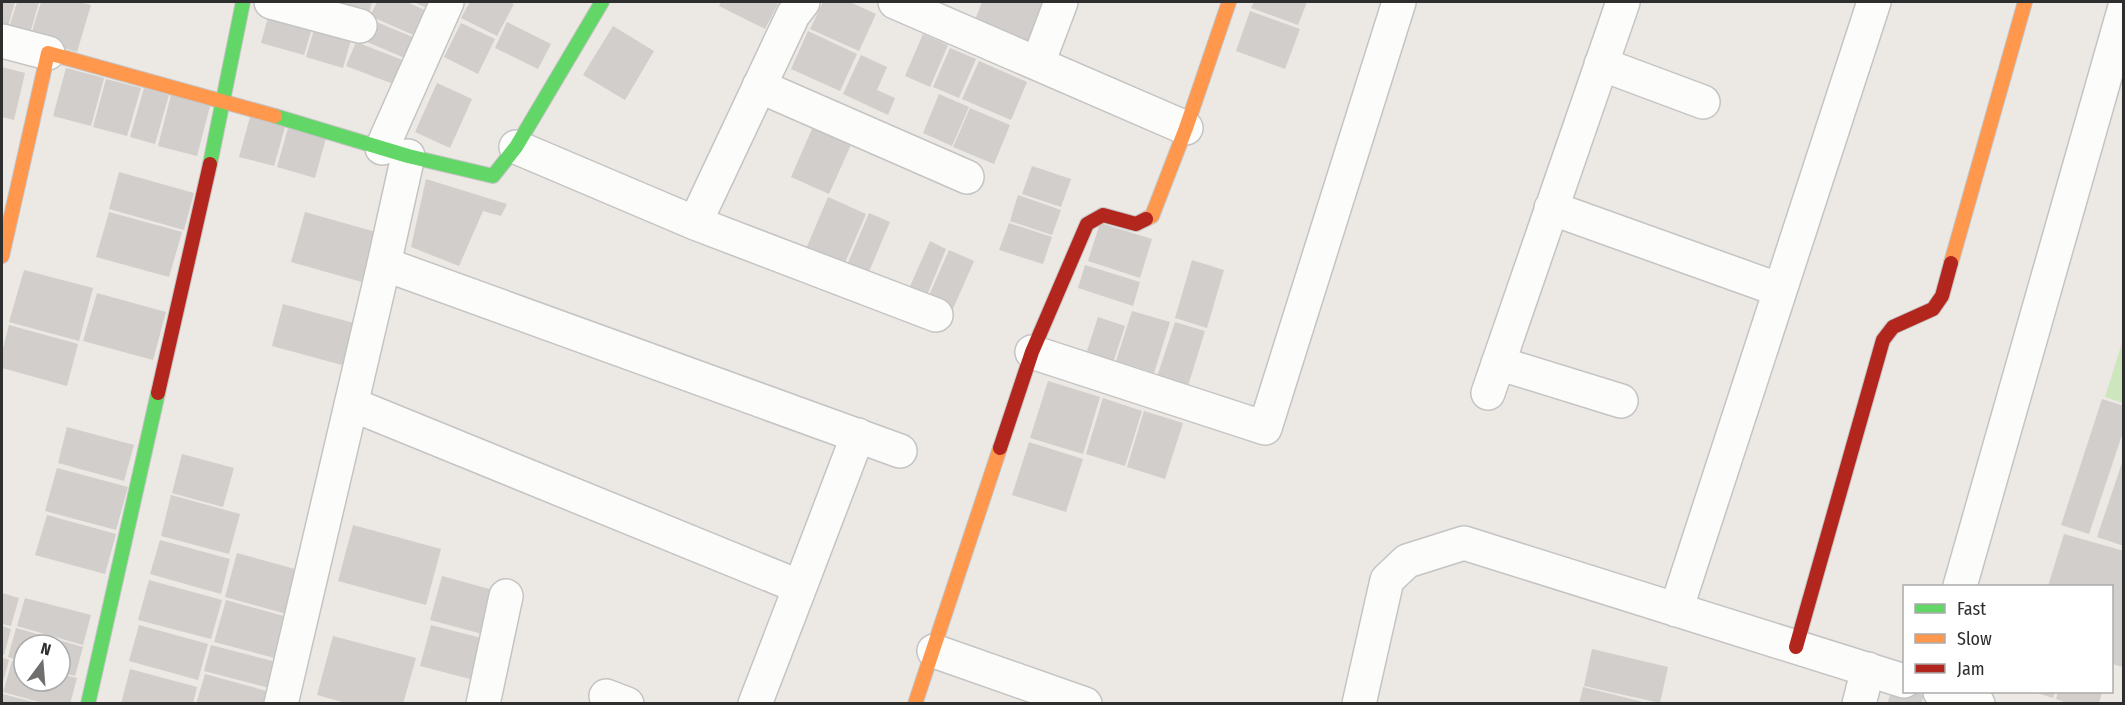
<svg xmlns="http://www.w3.org/2000/svg" width="2125" height="705" viewBox="0 0 2125 705" font-family="'Fira Sans Condensed',sans-serif">
	<rect width="100%" height="100%" fill="#ece8e4"/>
	<path fill="#cee6be" d="M2123 340V403L2105 397Z"/>
	<path fill="#d1cecb" d="M2 2H15L7 30 2 29Z
		M17 2H39L29 37 8 31Z
		M41 2H78L91 5 77 52 30 38Z
		M309 2H372L368 17Z
		M377 2H407L429 12 418 37 370 16Z
		M414 2H435L431 10Z
		M470 2H508L514 4 497 36 461 18Z
		M721 2H779L765 29 719 6Z
		M823 2H850L876 14 859 51 810 29Z
		M982 2H1046L1029 43 975 20Z
		M1254 2H1307L1298 25 1251 8Z
		M270 10 314 22 304 55 261 43Z
		M1250 11 1300 29 1285 69 1236 51Z
		M367 18 415 38 407 59 358 38Z
		M507 22 551 44 538 69 495 48Z
		M316 23 353 33 343 68 306 57Z
		M461 23 495 39 478 74 444 57Z
		M613 26 654 51 625 100 583 75Z
		M808 31 857 54 840 91 791 69Z
		M923 34 948 45 930 87 905 76Z
		M356 42 405 61 396 85 346 66Z
		M950 48 976 59 959 98 933 87Z
		M861 55 887 67 877 90 895 98 888 115 843 94Z
		M979 61 1027 82 1011 120 962 99Z
		M2 67 25 73 14 120 2 117Z
		M66 68 104 78 91 126 53 116Z
		M106 79 141 88 127 136 93 127Z
		M437 83 472 99 450 148 415 132Z
		M144 88 169 95 155 144 130 137Z
		M939 94 969 107 952 146 923 133Z
		M171 95 210 106 197 156 158 146Z
		M970 108 1010 125 994 164 953 147Z
		M250 117 285 127 274 166 239 157Z
		M815 122 854 138 829 194 791 177Z
		M288 128 326 138 315 178 277 167Z
		M1032 166 1071 179 1061 207 1022 194Z
		M119 172 194 193 184 230 109 209Z
		M426 179 507 204 501 216 483 211 459 266 411 247Z
		M1018 195 1061 210 1052 235 1010 221Z
		M828 197 866 214 844 265 806 249Z
		M109 212 182 232 169 277 96 257Z
		M305 212 376 232 362 282 291 262Z
		M869 213 890 222 868 274 847 265Z
		M1009 223 1052 237 1043 264 999 250Z
		M1100 223 1152 239 1140 278 1088 261Z
		M930 241 946 249 925 300 907 293Z
		M949 250 974 261 952 311 927 300Z
		M1192 260 1224 270 1207 328 1175 318Z
		M1085 265 1140 282 1133 306 1078 288Z
		M24 270 93 288 79 341 9 322Z
		M97 293 166 312 153 360 83 341Z
		M283 304 354 323 342 365 272 346Z
		M1132 311 1170 322 1154 373 1116 361Z
		M1098 317 1125 326 1113 363 1086 354Z
		M1175 322 1205 331 1188 386 1157 377Z
		M9 325 78 344 67 386 2 368V352Z
		M1048 381 1100 397 1083 454 1030 438Z
		M1103 398 1142 411 1125 466 1086 454Z
		M2102 399 2124 406V429L2089 534 2061 525Z
		M1144 411 1183 423 1165 479 1127 467Z
		M67 427 134 445 124 481 58 463Z
		M1029 442 1083 459 1066 512 1012 495Z
		M182 454 234 468 223 507 172 493Z
		M2124 457V546L2097 537Z
		M57 468 128 487 116 530 45 511Z
		M171 495 240 514 229 554 161 536Z
		M47 515 116 534 105 574 35 555Z
		M353 525 441 549 426 605 338 581Z
		M2064 534 2124 551V667L2112 664V586H2048Z
		M160 540 230 559 221 594 150 574Z
		M237 553 306 572 294 616 225 597Z
		M442 576 497 591 486 635 430 620Z
		M149 580 222 600 211 639 138 620Z
		M2 593 19 598 11 626 2 624Z
		M25 598 91 615 83 645 17 626Z
		M226 600 294 619 282 660 214 642Z
		M139 625 208 644 198 680 129 661Z
		M431 625 485 639 474 680 420 666Z
		M2 626 11 629 4 655H2Z
		M16 628 83 647 75 676 60 672V645H24V662L8 657Z
		M333 636 416 658 403 704H349L317 695Z
		M211 645 276 662 269 688 204 671Z
		M1592 649 1668 667 1660 703 1584 686Z
		M2 657 9 660 2 686Z
		M12 661 24 664V681H60V674L77 678 70 704H46L3 692Z
		M130 669 197 687 193 704H121Z
		M205 674 270 692 267 704H196Z
		M1893 686 1924 695 1921 704H1887Z
		M1583 687 1647 703V704H1579Z
		M2034 692H2055L2053 698Z
		M2058 692H2102L2099 704H2070L2056 699Z
		M3 694 37 703V704H2Z"/>
	<g fill="none" stroke-linecap="round" stroke-linejoin="round">
		<defs>
			<path id="street" d="M271 2 360 26
				M895 2 1186 128
				M2 41 48 53
				M1038 63 1061 2
				M1601 64 1703 102
				M759 86 967 177
				M516 147 695 223 936 315
				M382 148 447 2
				M1551 208 1780 290
				M695 223 793 15 803 2
				M384 264 900 451
				M1032 352 1265 428 1399 2
				M1498 363 1621 401
				M1488 393 1623 2
				M351 404 800 587 755 704
				M1960 586 2124 10
				M800 587 858 435
				M1676 610 1874 2
				M934 651 1085 704
				M1940 692 1978 704
				M606 696 627 704
				M281 704 384 264 408 156
				M483 704 506 596
				M1359 704 1387 580 1407 561 1464 543 1904 681
				M1859 704 1868 669"/>
			<path id="fast" d="M275 116 408 156 493 176 516 147 602 2
				M210 164 243 2
				M88 704 158 393"/>
			<path id="slow" d="M1146 219 1152 216 1186 128 1229 2
				M2 256 48 53 275 116
				M1951 263 2025 2
				M915 704 1000 448"/>
			<path id="jam" d="M158 393 210 164
				M1000 448 1032 352 1087 224 1103 215 1136 224 1146 219
				M1796 647 1883 340 1893 327 1933 309 1942 296 1951 263"/>
		</defs>
		<use href="#street" stroke="#c5c4c5" stroke-width="36"/>
		<use href="#fast" stroke="#c5c4c5" stroke-width="16"/>
		<use href="#slow" stroke="#c5c4c5" stroke-width="16"/>
		<use href="#jam" stroke="#c5c4c5" stroke-width="16"/>
		<use href="#street" stroke="#fcfcfb" stroke-width="33"/>
		<use href="#fast" stroke="#63d668" stroke-width="14"/>
		<use href="#slow" stroke="#ff974d" stroke-width="14"/>
		<use href="#jam" stroke="#b3261e" stroke-width="14"/>
	</g>
	<rect width="2125" height="705" fill="none" stroke="#2e2e2e" stroke-width="6"/>
	<rect x="1903" y="585" width="210" height="108" fill="#ffffff" stroke="#ababab" stroke-width="1.5"/>
	<rect x="1915" y="604" width="30" height="9" fill="#63d668" stroke="#ababab" stroke-width="1.5"/>
	<text x="1957" y="615" font-size="18" fill="#2e2e2e">Fast</text>
	<rect x="1915" y="634" width="30" height="9" fill="#ff974d" stroke="#ababab" stroke-width="1.5"/>
	<text x="1957" y="645" font-size="18" fill="#2e2e2e">Slow</text>
	<rect x="1915" y="664" width="30" height="9" fill="#b3261e" stroke="#ababab" stroke-width="1.5"/>
	<text x="1957" y="675" font-size="18" fill="#2e2e2e">Jam</text>
	<g transform="translate(42 663) rotate(16)"><circle r="28" fill="#ffffff" stroke="#ababab" stroke-width="1.5"/>
	<path d="M0-4.5L10 22L0 15L-10 22Z" fill="#706f6e"/>
	<text y="-9" font-size="16" font-weight="bold" text-anchor="middle" fill="#2e2e2e">N</text>
	</g>
</svg>
